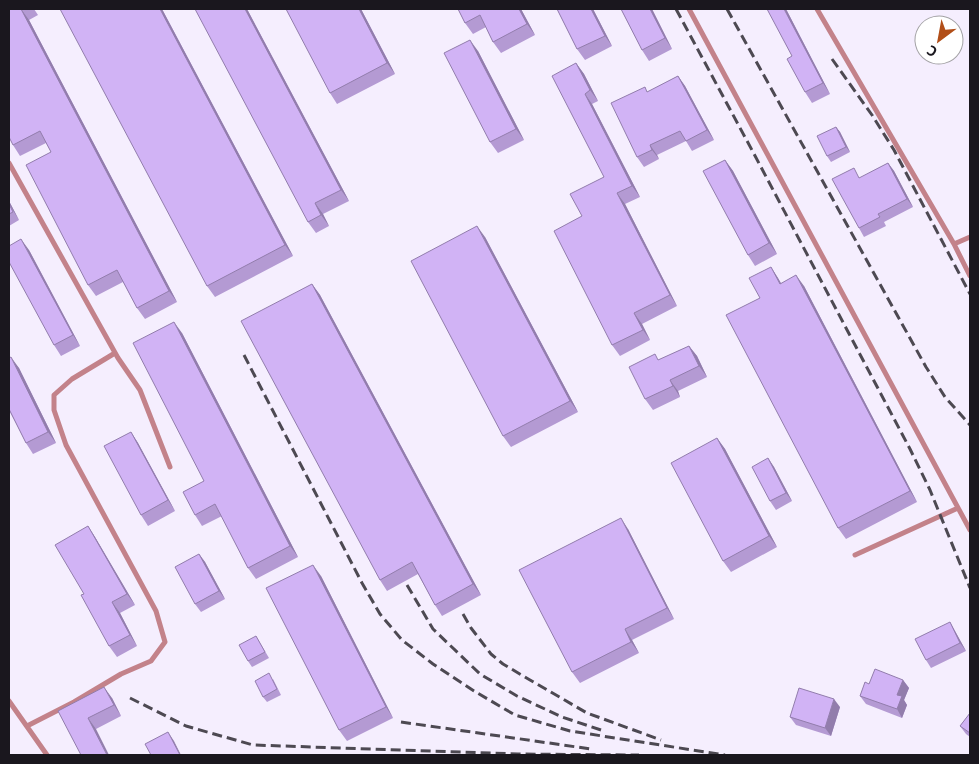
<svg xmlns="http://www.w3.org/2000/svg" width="979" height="764" viewBox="0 0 979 764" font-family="'Open Sans',sans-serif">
	<rect width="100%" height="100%" fill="#f5eefe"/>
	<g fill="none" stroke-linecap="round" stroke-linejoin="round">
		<path stroke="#c3828a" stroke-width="5" d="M689 9 970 530
			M817 9 954 244
			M9 163 118 358 140 390 170 467
			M970 237 954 244 970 276
			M855 555 958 508
			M9 701 47 755
			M27 726 74 702 121 674 151 661 165 642 156 611 66 445 54 410V395L72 379 115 353"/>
		<path stroke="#4d4952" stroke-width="3" stroke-dasharray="10 5" stroke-linecap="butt" d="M676 9 753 152 910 449 930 490 970 588
			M727 9 926 367 945 397 970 425
			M832 59 872 115 894 150 970 294
			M244 355 362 583 380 614 402 640 433 664 474 691 515 715 570 731 725 755
			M407 585 433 629 480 674 517 696 562 717 604 731
			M463 614 471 628 491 654 503 664 530 680 587 713 661 740
			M130 698 186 726 253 745 518 754 639 755
			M401 722 591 749"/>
	</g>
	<path fill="#b49ad3" d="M9 9H34L38 15 29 20 177 302 145 319 137 308 123 282 96 296 88 285 51 152 46 143 20 156 13 145Z
		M162 9 293 256 215 297 207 286Z
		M247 9 349 201 323 214 329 226 316 233 308 222Z
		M361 9 395 74 337 104 330 93Z
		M458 9H521L535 35 501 53 493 42 486 27 473 34 465 23Z
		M557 9H593L612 46 585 60 577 49Z
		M621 9H652L672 49 649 61 642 50Z
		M786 9 830 94 812 103 805 92Z
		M478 51 524 140 498 153 490 142Z
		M576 63 584 74 598 101 592 104 640 197 625 204 677 306 642 324 650 340 620 356 612 345 582 216 604 177Z
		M678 76 685 86 714 140 692 151 686 141 657 155 659 159 644 167 637 157 648 92Z
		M836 127 840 132 850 152 831 162 827 156Z
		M725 160 733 171 777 254 755 266 748 255Z
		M888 163 894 171 913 207 884 222 886 226 864 237 859 228 861 178Z
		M9 201 19 220 9 226Z
		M485 237 578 412 511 447 503 436Z
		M29 250 80 346 61 356 54 345Z
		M771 267 781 283 804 286 917 502 846 539 838 528 760 298Z
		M312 284 320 295 481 595 442 616 435 605 418 574 387 591 380 580Z
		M182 333 298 557 256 579 248 568 222 516 202 526 195 515 204 481Z
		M689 346 697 356 707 377 678 391 680 397 653 410 645 399 659 360Z
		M9 358 19 368 56 443 33 454 26 443 10 412 9 413Z
		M131 432 138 443 175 511 148 526 141 515Z
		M717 438 725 449 777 547 731 572 723 561Z
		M768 458 774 467 792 501 776 510 770 501Z
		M88 526 95 537 135 605 120 613 137 646 117 657 109 646 84 594Z
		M628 529 674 619 632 640 639 653 580 683 572 672Z
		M199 554 205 562 225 599 201 612 195 604Z
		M321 576 393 718 347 741 339 730Z
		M950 622 955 631 966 651 931 668 926 660Z
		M256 636 269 658 252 667 248 661Z
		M273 679 281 695 267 702 263 697Z
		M903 680 909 688 904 700 907 705 902 718 866 704 860 696 869 684Z
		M112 698 121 716 96 729 58 711Z
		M840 707 831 736 796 725 790 717Z
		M970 713V737L966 734 960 726Z"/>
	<path fill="#927dac" d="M21 9 29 20 177 302 169 291Z
		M160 9H162L293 256 285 245Z
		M245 9H247L349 201 341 190Z
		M359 9H361L395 74 387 63Z
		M519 9H521L535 35 527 24Z
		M591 9H593L612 46 605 36Z
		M650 9H652L672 49 665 38Z
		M784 9H786L830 94 823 83Z
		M470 40 478 51 524 140 516 129Z
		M576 63 584 74 598 101 590 90Z
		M678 76 685 86 714 140 707 130Z
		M585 94 592 104 640 197 632 186Z
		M836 127 840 132 850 152 846 147Z
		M650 145 657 155 659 159 652 150Z
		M725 160 733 171 777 254 769 243Z
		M888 163 894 171 913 207 907 199Z
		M617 193 625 204 677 306 670 295Z
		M9 201 19 220 9 204Z
		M315 203 323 214 329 226 321 215Z
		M477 226 485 237 578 412 570 401Z
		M21 239 29 250 80 346 73 335Z
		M771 267 778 278 787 295 780 284Z
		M796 275 804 286 917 502 910 491Z
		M312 284 320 295 481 595 473 584Z
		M634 313 642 324 650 340 643 330Z
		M174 322 182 333 298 557 290 546Z
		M689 346 697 356 707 377 699 366Z
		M11 357 19 368 56 443 48 432Z
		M670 380 678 391 680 397 673 386Z
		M131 432 138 443 175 511 168 500Z
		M717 438 725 449 777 547 769 536Z
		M768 458 774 467 792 501 786 493Z
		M621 518 628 529 674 619 667 608Z
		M88 526 95 537 135 605 127 594Z
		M199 554 205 562 225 599 219 591Z
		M313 565 321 576 393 718 386 707Z
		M112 602 120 613 137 646 130 635Z
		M950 622 955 631 966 651 960 643Z
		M625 629 632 640 639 653 631 642Z
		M903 680 909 688 904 700 907 705 902 718 897 709V695Z
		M104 687 112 698 121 716 114 705Z
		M834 699 840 707 831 736 825 728Z
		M88 718 96 729 109 755H107Z
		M168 732 174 741 181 755H180Z"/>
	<path fill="#d1b3f5" stroke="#927dac" d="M9 9H22H21L169 291 137 308 117 270 88 285 26 165 51 152 40 131 13 145 9 137Z
		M60 9H160L285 245 207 286Z
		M195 9H245L341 190 315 203 321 215 308 222Z
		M286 9H359L387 63 330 93Z
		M458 9H519L527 24 493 42 480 15 465 23Z
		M557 9H591L605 36 577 49Z
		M621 9H650L665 38 642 50Z
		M767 9H784L823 83 805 92 787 59 792 56Z
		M470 40 516 129 490 142 444 53Z
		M576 63 590 90 585 94 632 186 617 193 670 295 634 313 643 330 612 345 554 231 582 216 570 194 604 177 552 76Z
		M678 76 707 130 686 141 680 131 650 145 652 150 637 157 611 103 645 87 647 92Z
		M836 127 846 147 827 156 817 136Z
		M725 160 769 243 748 255 703 171Z
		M888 163 907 199 878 214 880 217 859 228 832 179 854 168 859 178Z
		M9 204 13 212 9 214Z
		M477 226 570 401 503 436 411 261Z
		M21 239 73 335 54 345 9 262V246Z
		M771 267 780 284 796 275 910 491 838 528 726 315 760 298 749 278Z
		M312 284 473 584 435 605 412 562 380 580 241 321Z
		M174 322 290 546 248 568 215 504 195 515 183 492 204 481 133 343Z
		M689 346 699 366 670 380 673 386 645 399 629 367 655 354 658 360Z
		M11 357 48 432 26 443 9 409V358Z
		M131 432 168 500 141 515 104 446Z
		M717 438 769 536 723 561 671 463Z
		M768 458 786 493 770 501 752 467Z
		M621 518 667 608 625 629 631 642 572 672 519 570Z
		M88 526 127 594 112 602 130 635 109 646 81 595 84 594 55 545Z
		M199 554 219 591 195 604 175 567Z
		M313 565 386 707 339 730 266 588Z
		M950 622 960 643 926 660 915 639Z
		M256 636 265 652 248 661 239 645Z
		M875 669 903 680 897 695 902 696 897 709 860 696 865 682 869 684Z
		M269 673 277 689 263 697 255 681Z
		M104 687 114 705 88 718 107 755H81L58 711Z
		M799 688 834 699 825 728 790 717Z
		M970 713V733L960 726Z
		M168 732 180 755H151L145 744Z"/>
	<rect width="979" height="764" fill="none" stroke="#1a171e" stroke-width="20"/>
	<g transform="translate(939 40) rotate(212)"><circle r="24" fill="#ffffff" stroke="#a3a2a5"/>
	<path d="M0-4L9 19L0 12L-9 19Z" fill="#b14e18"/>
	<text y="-8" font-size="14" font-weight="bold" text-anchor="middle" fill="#1a171e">С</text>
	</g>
</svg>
